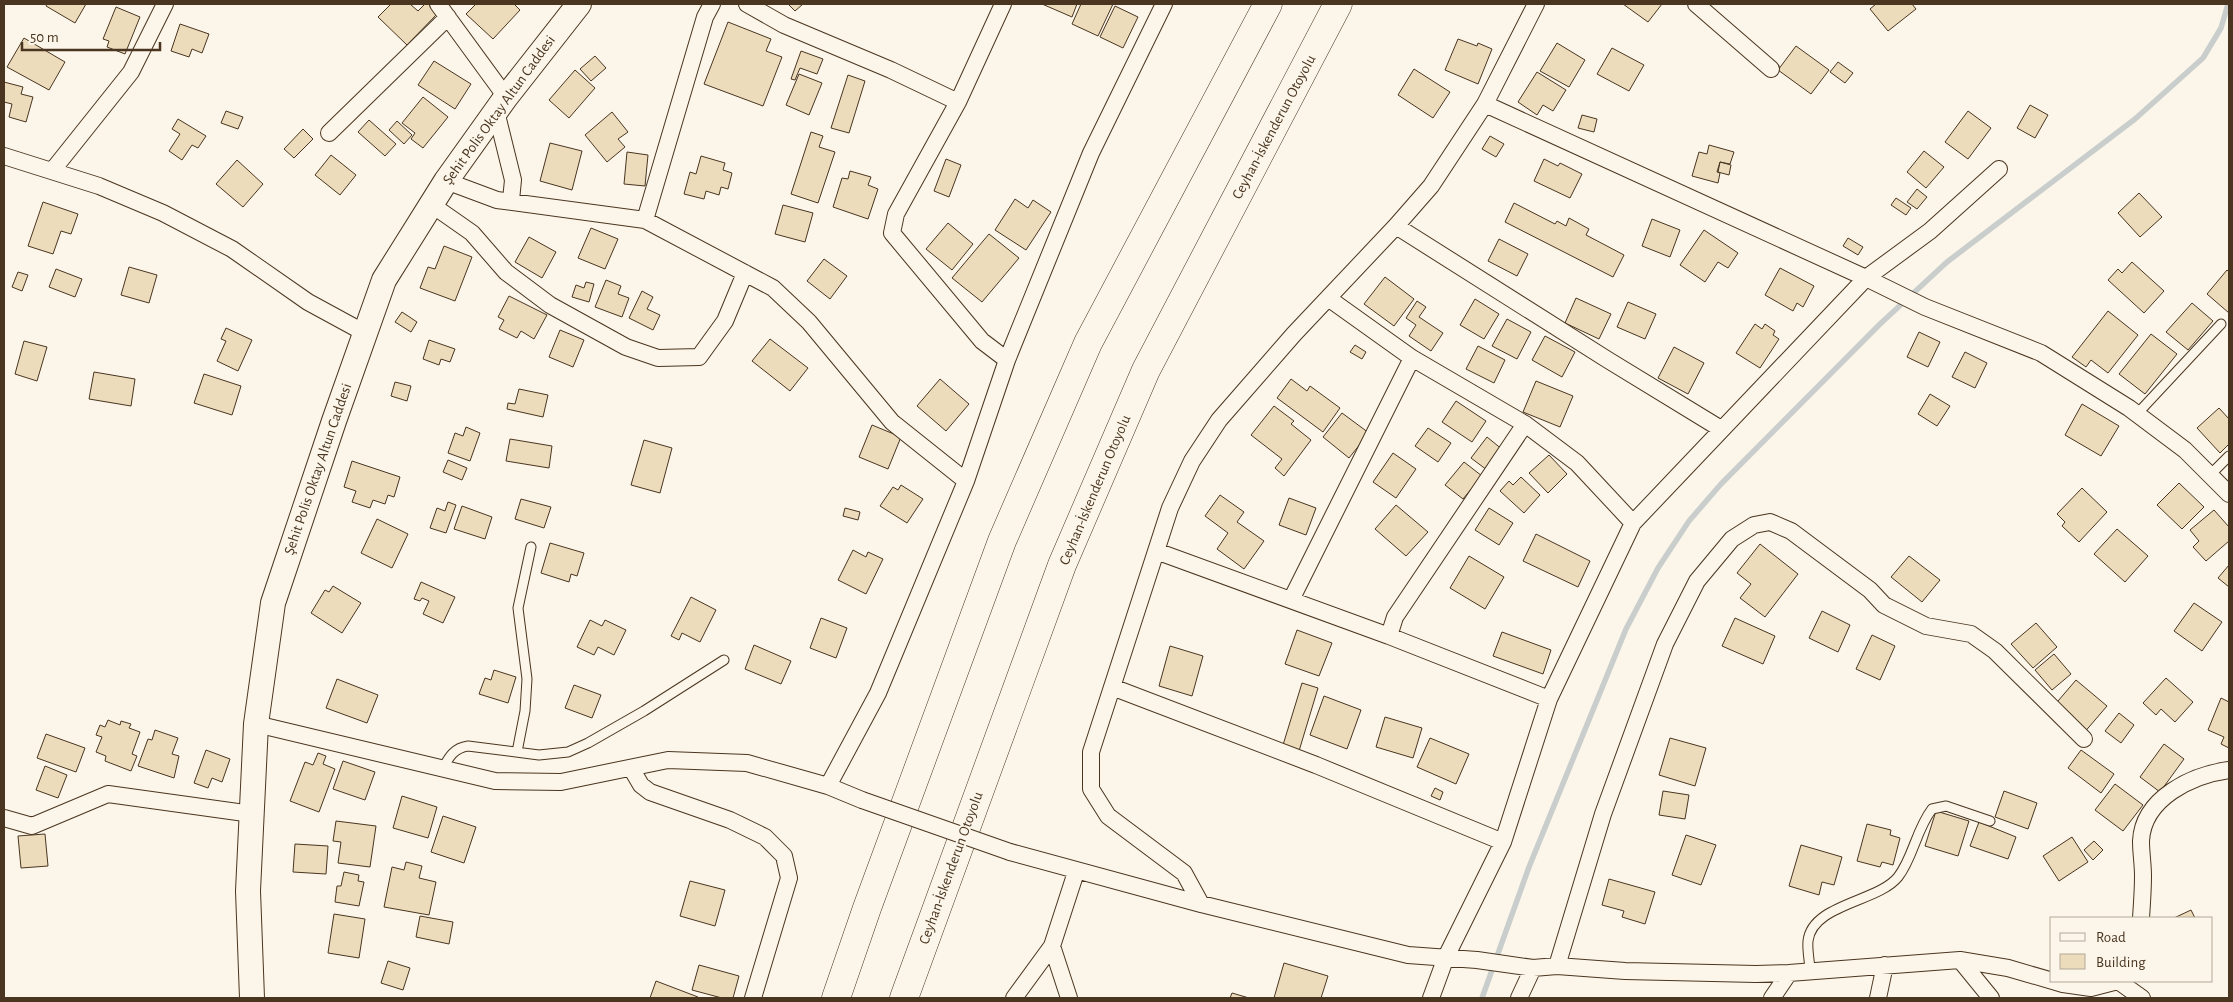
<svg xmlns="http://www.w3.org/2000/svg" width="2233" height="1002" viewBox="0 0 2233 1002" font-family="'Alegreya Sans',sans-serif">
	<rect width="100%" height="100%" fill="#fbf6e9"/>
	<g fill="none" stroke-linecap="round" stroke-linejoin="round">
		<path stroke="#c9cecd" stroke-width="5.5" d="M1482 998 1529 867 1626 629 1658 568 1689 521 1721 484 1880 324 1947 262 2135 119 2203 58 2221 28 2228 4"/>
	</g>
	<path fill="#ecdcbc" stroke="#4a3520" d="M47 4H86L75 23 46 6Z
		M391 4H410L418 11 425 4H428L438 13 407 45 378 17Z
		M476 4H514L520 10 493 39 466 14Z
		M788 4H803L795 11Z
		M1042 4H1077L1072 17Z
		M1081 4H1113L1098 36 1072 24Z
		M1623 4H1662L1648 22Z
		M1876 4H1912L1916 9 1888 31 1870 9Z
		M1115 6 1138 17 1123 48 1100 37Z
		M116 7 140 17 125 54 107 47 109 41 103 39Z
		M728 22 771 39 766 51 782 57 763 106 704 84Z
		M180 24 209 34 202 53 192 49 189 57 171 51Z
		M24 38 65 62 49 90 7 67Z
		M1458 39 1477 46 1478 43 1492 49 1478 84 1445 70Z
		M1557 43 1585 60 1569 87 1540 71Z
		M1796 46 1829 70 1811 94 1778 70Z
		M1612 48 1644 65 1629 91 1597 74Z
		M801 51 823 59 817 74 800 68 795 80 791 79Z
		M595 56 606 68 591 81 580 69Z
		M434 61 471 84 455 109 418 85Z
		M1838 62 1853 73 1845 83 1830 72Z
		M1414 69 1450 92 1433 118 1398 95Z
		M575 70 595 88 569 118 549 100Z
		M1537 72 1566 90 1553 111 1543 105 1537 115 1518 102Z
		M799 74 822 83 809 115 786 105Z
		M848 75 865 81 849 133 831 128Z
		M4 82 23 87 21 94 33 97 26 122 9 117 12 104 4 102Z
		M423 97 448 117 423 148 411 139 415 133 402 123Z
		M2030 105 2048 115 2035 138 2017 128Z
		M226 111 243 117 238 129 221 123Z
		M1968 111 1991 128 1968 159 1945 142Z
		M612 112 628 132 618 139 625 147 607 162 585 135Z
		M1582 115 1597 119 1594 132 1578 128Z
		M178 119 206 136 198 148 192 145 182 160 169 151 180 134 172 129Z
		M369 120 396 144 385 156 358 132Z
		M397 121 412 135 404 144 389 130Z
		M303 129 313 139 294 158 284 149Z
		M811 132 823 136 819 147 835 152 818 203 791 194Z
		M1490 136 1504 144 1496 157 1482 149Z
		M550 143 582 151 572 190 540 181Z
		M1709 145 1734 152 1730 164 1720 162 1717 172 1720 173 1718 183 1692 176 1699 152 1707 154Z
		M1924 151 1944 167 1926 188 1907 172Z
		M627 152 648 155 645 186 624 184Z
		M331 155 356 175 340 195 315 175Z
		M701 156 725 163 723 170 732 173 728 189 721 187 719 195 706 191 704 199 684 194 690 172 696 174Z
		M946 159 961 165 949 197 934 191Z
		M1544 159 1558 166 1560 163 1582 174 1570 198 1534 181Z
		M237 160 263 184 243 207 216 184Z
		M1720 162 1731 165 1729 175 1718 172Z
		M850 171 871 177 868 185 878 189 868 219 833 207 842 178 848 179Z
		M1917 189 1927 197 1917 209 1907 202Z
		M2139 193 2162 217 2140 237 2118 213Z
		M1896 198 1911 208 1906 215 1891 205Z
		M1015 199 1028 208 1033 200 1051 212 1026 250 995 230Z
		M43 202 78 214 71 234 61 231 53 254 28 246Z
		M1514 203 1555 224 1557 221 1566 226 1569 218 1589 229 1586 235 1624 255 1613 277 1505 222Z
		M783 205 813 213 805 242 775 234Z
		M1652 219 1680 230 1670 257 1642 246Z
		M948 223 973 244 952 270 926 249Z
		M591 228 618 239 605 269 578 258Z
		M1704 230 1738 253 1728 268 1718 262 1705 282 1680 265Z
		M989 234 1019 258 982 302 952 278Z
		M529 237 556 252 542 278 515 262Z
		M1848 238 1863 247 1858 255 1843 246Z
		M1499 239 1528 254 1517 276 1488 261Z
		M444 246 472 257 455 301 420 288 428 267 435 269Z
		M824 259 847 276 830 299 807 281Z
		M2132 262 2164 291 2144 313 2108 280 2118 269 2122 273Z
		M129 267 157 275 149 303 121 295Z
		M1780 268 1814 286 1803 307 1797 303 1793 311 1765 295Z
		M56 269 82 279 75 297 49 287Z
		M2227 270 2229 272V313L2207 294Z
		M18 272 28 275 22 291 12 287Z
		M1385 277 1414 299 1394 326 1364 304Z
		M606 280 621 286 618 294 629 298 622 317 595 307Z
		M586 282 594 284 589 302 572 297 576 285 584 288Z
		M642 291 653 297 647 309 660 315 653 330 629 318Z
		M509 296 547 315 534 339 521 331 517 338 499 329 504 320 498 317Z
		M1576 298 1611 314 1599 339 1565 323Z
		M1475 299 1499 314 1484 339 1460 325Z
		M1417 301 1426 307 1419 317 1443 333 1431 351 1409 336 1416 325 1406 318Z
		M1628 302 1656 314 1645 339 1617 327Z
		M2192 303 2213 321 2188 350 2166 332Z
		M2108 311 2138 335 2108 373 2091 360 2086 367 2072 357Z
		M402 312 417 322 411 332 395 322Z
		M1507 319 1531 332 1517 359 1492 346Z
		M1755 324 1762 329 1765 324 1775 331 1773 335 1779 339 1760 368 1736 353Z
		M226 328 252 340 238 371 217 361 226 341 221 339Z
		M560 330 584 340 573 367 549 357Z
		M1919 332 1940 342 1928 367 1907 357Z
		M2151 334 2177 354 2145 394 2119 374Z
		M1545 336 1575 352 1562 377 1532 360Z
		M770 339 808 368 790 391 752 361Z
		M429 340 455 349 450 362 441 359 439 365 423 359Z
		M24 341 47 347 37 381 15 374Z
		M1355 345 1366 352 1362 359 1350 352Z
		M1478 346 1505 360 1494 383 1466 369Z
		M1674 347 1704 363 1688 394 1658 378Z
		M1965 352 1987 363 1975 388 1952 377Z
		M94 372 135 379 131 406 89 399Z
		M204 374 241 386 232 415 194 403Z
		M940 379 969 404 946 431 917 406Z
		M1291 379 1307 391 1310 386 1340 408 1323 432 1277 398Z
		M1536 381 1573 396 1560 427 1523 412Z
		M395 382 411 386 407 401 391 396Z
		M519 389 548 395 543 417 507 409 508 403 515 404Z
		M1930 394 1950 406 1937 426 1918 414Z
		M1456 401 1486 421 1472 442 1442 422Z
		M2082 404 2119 426 2101 456 2065 435Z
		M1274 406 1294 421 1291 424 1311 440 1284 476 1275 468 1282 459 1251 435Z
		M2219 408 2229 419V444L2220 453 2197 428Z
		M1342 413 1369 433 1349 458 1323 437Z
		M872 425 901 437 888 469 859 457Z
		M466 427 480 433 470 461 448 453 455 433 463 436Z
		M1428 428 1451 443 1438 462 1415 446Z
		M1487 437 1503 450 1487 470 1471 458Z
		M510 439 552 446 549 468 506 461Z
		M644 440 672 448 660 493 631 485Z
		M1393 453 1416 469 1396 498 1373 482Z
		M1549 455 1567 474 1548 493 1529 473Z
		M448 460 467 468 462 480 443 472Z
		M352 461 400 477 394 497 388 495 385 504 373 500 370 508 352 502 356 491 344 487Z
		M1464 462 1482 476 1463 499 1445 485Z
		M1521 477 1540 495 1524 513 1500 491 1509 481 1513 485Z
		M2179 483 2204 507 2182 529 2157 505Z
		M901 485 923 499 907 523 880 506 893 487 898 490Z
		M2082 488 2107 512 2079 542 2062 526 2065 522 2057 514Z
		M1220 495 1244 512 1237 522 1264 541 1244 569 1217 549 1228 533 1205 516Z
		M1289 498 1316 508 1306 535 1279 525Z
		M521 499 551 507 544 528 515 519Z
		M448 502 456 505 446 533 430 528 437 508 445 511Z
		M1396 505 1428 532 1406 556 1375 529Z
		M462 506 492 517 485 539 454 529Z
		M845 508 860 512 858 520 843 516Z
		M1489 508 1513 523 1499 545 1475 530Z
		M2214 510 2229 527V541L2206 561 2193 547 2199 541 2190 530Z
		M377 519 408 534 392 568 361 553Z
		M2117 529 2148 556 2125 582 2094 554Z
		M1536 534 1590 561 1578 587 1523 561Z
		M550 543 584 553 577 576 571 574 569 582 541 573Z
		M1760 544 1798 574 1765 617 1740 598 1751 584 1737 573Z
		M853 550 866 557 868 552 883 559 866 594 838 580Z
		M1469 556 1504 577 1485 609 1450 588Z
		M1909 556 1940 580 1922 602 1891 577Z
		M2229 565V587L2218 578Z
		M421 582 455 597 443 623 423 614 429 601 422 598 420 601 414 599Z
		M333 586 361 603 342 633 311 613 325 590 329 592Z
		M691 597 716 610 700 642 682 633 679 640 671 636Z
		M2194 603 2222 622 2202 651 2174 631Z
		M1822 611 1850 625 1838 652 1809 638Z
		M821 618 847 628 836 658 810 648Z
		M1735 618 1775 636 1763 664 1722 646Z
		M590 620 602 626 605 620 626 630 614 655 598 647 594 655 577 647Z
		M2036 623 2057 647 2033 668 2011 644Z
		M1297 630 1332 643 1319 676 1285 664Z
		M1502 632 1551 650 1543 674 1493 656Z
		M1872 635 1895 646 1880 680 1856 669Z
		M754 645 791 661 781 684 745 669Z
		M1170 646 1203 656 1192 696 1159 686Z
		M2054 654 2071 674 2052 690 2035 670Z
		M494 670 516 677 508 703 479 694 485 678 491 680Z
		M2166 678 2193 702 2175 722 2161 709 2156 715 2143 703Z
		M337 679 378 695 367 723 326 708Z
		M2076 680 2107 706 2083 734 2052 708Z
		M1302 683 1318 688 1299 751 1283 745Z
		M574 685 601 695 592 718 565 708Z
		M1324 696 1361 710 1347 749 1310 735Z
		M2221 698 2229 702V748L2221 744 2224 737 2208 730Z
		M2119 713 2134 725 2121 743 2105 731Z
		M1385 717 1422 728 1413 758 1376 747Z
		M108 720 120 725 121 721 131 724 129 728 140 732 132 754 137 756 131 771 105 761 106 756 96 752 102 737 96 735 100 725 105 727Z
		M155 730 178 738 172 754 179 756 174 778 138 766 148 739 152 740Z
		M46 734 85 748 76 772 37 758Z
		M1430 738 1469 754 1456 784 1417 767Z
		M1670 738 1706 748 1695 786 1659 775Z
		M2164 744 2184 759 2160 792 2140 777Z
		M206 750 230 759 222 782 212 778 208 788 194 783Z
		M2081 750 2114 774 2101 793 2068 768Z
		M318 753 326 756 323 764 335 769 319 812 290 801 305 762 313 765Z
		M343 761 375 772 365 800 333 789Z
		M45 766 67 775 58 798 36 790Z
		M2115 784 2143 805 2123 831 2095 810Z
		M1435 788 1443 792 1440 800 1431 796Z
		M1663 791 1689 795 1685 819 1659 815Z
		M2004 791 2037 803 2028 829 1995 817Z
		M402 796 437 807 428 838 393 828Z
		M1936 811 1969 821 1958 856 1925 846Z
		M443 816 476 827 464 863 431 852Z
		M336 821 376 826 370 867 338 863 341 842 333 841Z
		M1979 822 2016 837 2008 859 1970 846Z
		M1867 824 1891 830 1890 835 1900 838 1893 865 1882 862 1880 867 1857 861Z
		M45 834 48 866 21 868 18 836Z
		M1686 835 1716 845 1701 885 1672 875Z
		M2072 837 2088 862 2059 881 2043 856Z
		M2094 841 2103 850 2093 860 2084 850Z
		M295 844 328 846 326 874 293 872Z
		M1801 845 1842 857 1834 885 1822 882 1819 895 1789 886Z
		M406 862 422 866 419 878 436 882 429 915 384 907 392 867 404 870Z
		M344 872 359 875 358 881 364 882 359 906 335 902 337 886H341Z
		M1609 879 1655 892 1645 924 1622 917 1624 911 1602 905Z
		M690 881 725 890 715 926 680 916Z
		M2191 910 2195 918H2174Z
		M334 914 365 919 359 958 328 953Z
		M420 916 453 922 449 944 416 937Z
		M388 961 410 968 403 990 381 983Z
		M1284 963 1328 976 1321 998H1274Z
		M699 965 739 976 733 998H722L692 990Z
		M656 981 698 997 697 998H650Z
		M1232 993 1249 998H1230Z"/>
	<g fill="none" stroke-linecap="round" stroke-linejoin="round">
		<defs>
			<path id="lane" d="M2137 414 2221 324
				M2210 475 2229 456
				M517 752 525 711 527 679 518 608 531 547
				M443 768C449 757 454 748 468 746L539 755 568 752 588 743 644 711 724 660
				M1810 972C1810 962 1807 951 1808 941 1812 904 1878 902 1898 877 1913 858 1916 830 1932 809L1946 806 1990 821"/>
			<path id="street" d="M438 4 506 97
				M747 4 784 25 891 70 958 102
				M1003 4 958 102 896 214 892 233 982 341 1007 360
				M1696 4 1771 69
				M1485 104 1866 278 1925 307 2041 353 2129 408 2185 450 2229 494
				M496 111 513 180 511 200
				M329 133 448 17
				M4 156 99 186 163 213 232 249 308 302 365 333
				M52 171 131 72 165 4
				M446 181 497 200 645 220 773 288 809 322 892 422 966 481
				M432 205 472 233 506 272 550 305 626 347 658 358 699 357 725 321 745 273
				M645 220 705 17 712 4
				M1396 226 1608 360 1721 429
				M1328 298 1412 358 1525 424 1577 463 1633 523
				M1156 551 1389 636 1549 699
				M1291 600 1412 358
				M1389 636 1395 617 1525 424
				M1112 687 1316 765 1503 842
				M256 724 495 781 561 782 668 760 747 763 828 786 862 800
				M631 768 641 785 650 792 730 820 765 837 784 856 789 878 753 998
				M828 786 878 693 966 481 1007 360 1091 153 1164 4
				M4 818 32 826 108 794 252 814
				M1010 852 1201 904 1408 955 1477 960 1533 968 1557 966 1625 971 1756 974 1789 973 1960 960 2008 968 2063 984 2091 988 2118 981
				M1201 904 1184 873 1108 816 1091 789V752L1170 508 1192 461 1219 420 1294 334 1396 226 1431 186 1485 104 1536 4
				M2141 918C2142 904 2143 890 2143 876 2143 864 2141 853 2141 841 2143 798 2192 775 2229 770
				M1052 946 1069 998
				M1960 960 1991 998
				M1557 966 1603 814 1665 644 1697 581 1732 539 1754 525 1770 522 1791 531 1870 590 1884 605 1926 626 1971 634 1995 651 2084 739
				M2118 981 2142 998
				M1014 998 1052 946 1076 872
				M1431 998 1446 957 1503 842 1549 699 1633 523 1866 278 1930 231 1999 169
				M1519 998 1533 968
				M1772 998 1789 973
				M1878 998 1885 965"/>
			<path id="secondary" d="M252 998 248 891 256 724 273 603 334 421 384 280 446 181 506 97 579 4"/>
			<path id="highway" d="M836 998 867 908 1002 541 1088 343 1268 4
				M904 998 1062 565 1146 370 1338 4"/>
		</defs>
		<use href="#lane" stroke="#4a3520" stroke-width="11"/>
		<use href="#street" stroke="#4a3520" stroke-width="18"/>
		<use href="#secondary" stroke="#4a3520" stroke-width="26"/>
		<use href="#highway" stroke="#4a3520" stroke-width="29"/>
		<use href="#lane" stroke="#fbf6e9" stroke-width="9"/>
		<use href="#street" stroke="#fbf6e9" stroke-width="16"/>
		<use href="#secondary" stroke="#fbf6e9" stroke-width="24"/>
		<use href="#highway" stroke="#fbf6e9" stroke-width="28"/>
		<defs>
			<path id="street-bridge" d="M862 800 1010 852"/>
		</defs>
		<use href="#street-bridge" stroke="#4a3520" stroke-width="18" stroke-linecap="butt"/>
		<use href="#street-bridge" stroke="#fbf6e9" stroke-width="16"/>
	</g>
	<g text-anchor="middle" dominant-baseline="central" stroke-width="4" stroke-linejoin="round" paint-order="stroke">
		<g font-size="15" fill="#4a3520" stroke="#fbf6e9">
			<text transform="translate(499 110) rotate(-54)">Şehit Polis Oktay Altun Caddesi</text>
			<text transform="translate(1274 127) rotate(-62)">Ceyhan-İskenderun Otoyolu</text>
			<text transform="translate(318 469) rotate(-71)">Şehit Polis Oktay Altun Caddesi</text>
			<text transform="translate(1095 490) rotate(-67)">Ceyhan-İskenderun Otoyolu</text>
			<text transform="translate(951 868) rotate(-70)">Ceyhan-İskenderun Otoyolu</text>
		</g>
	</g>
	<rect width="2233" height="1002" fill="none" stroke="#4a3520" stroke-width="10"/>
	<rect x="2050" y="917" width="162" height="65" fill="#fbf6e9" stroke="#b4a999"/>
	<rect x="2060" y="933" width="25" height="8" fill="#fbf6e9" stroke="#b4a999"/>
	<text x="2096" y="942" font-size="15" fill="#4a3520">Road</text>
	<rect x="2060" y="954" width="25" height="15" fill="#ecdcbc" stroke="#b4a999"/>
	<text x="2096" y="967" font-size="15" fill="#4a3520">Building</text>
	<path d="M22 42v8h138v-8" fill="none" stroke="#4a3520" stroke-width="2.5"/>
	<text x="30" y="42" font-size="15" fill="#4a3520" stroke="#fbf6e9" stroke-width="4" paint-order="stroke">50 m</text>
</svg>
